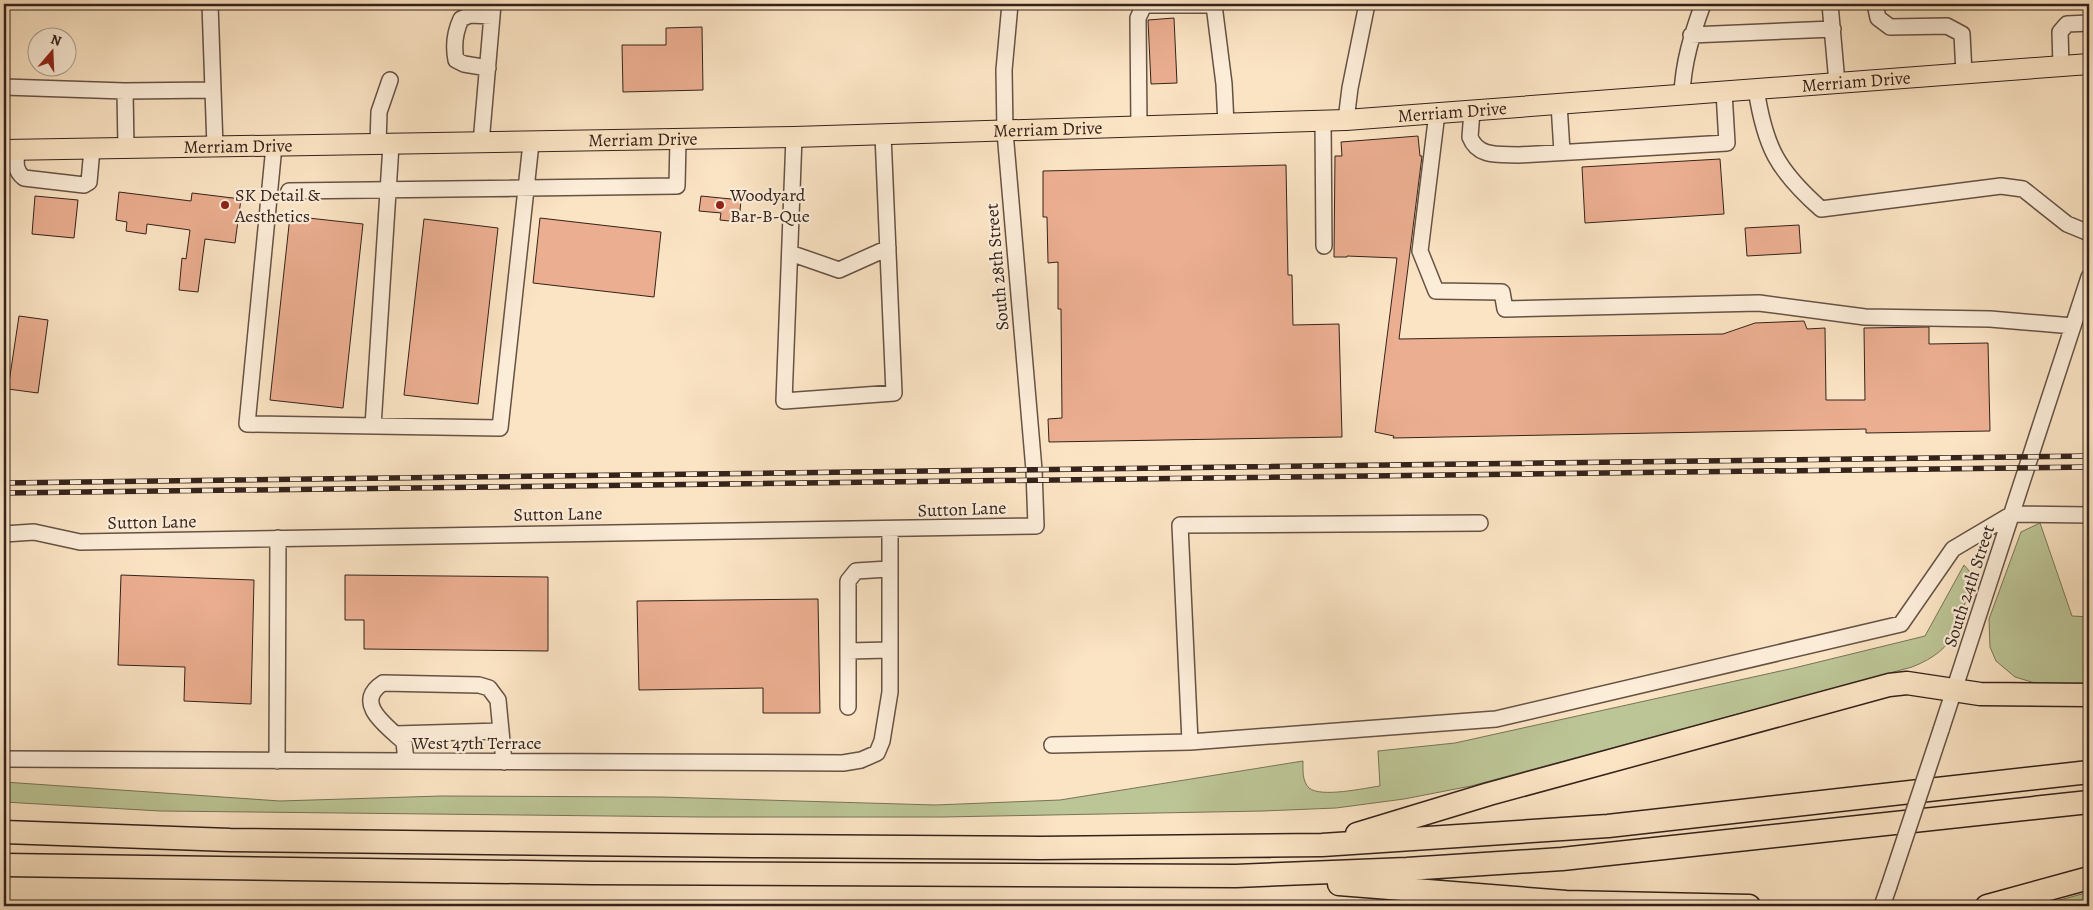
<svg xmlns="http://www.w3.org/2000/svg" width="2093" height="910" viewBox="0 0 2093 910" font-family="Alegreya,serif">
	<rect width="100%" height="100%" fill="#fbe4c4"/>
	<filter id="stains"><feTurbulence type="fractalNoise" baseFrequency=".004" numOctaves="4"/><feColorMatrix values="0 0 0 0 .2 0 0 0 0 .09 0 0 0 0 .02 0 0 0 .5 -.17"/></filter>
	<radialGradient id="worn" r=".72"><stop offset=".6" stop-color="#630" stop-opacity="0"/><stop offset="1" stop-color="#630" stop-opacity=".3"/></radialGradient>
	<path fill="#bcc596" stroke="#787458" d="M2040 523 2072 616 2089 617V683H2035L2015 677 1996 661 1990 647 1989 619 2021 532Z
		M1964 565 1970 572V579C1961 623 1958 649 1912 667L1471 786 1404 799 1336 808 1263 811 943 817H700L160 811 4 802V782L280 801 441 796 661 797 935 805 1060 800 1303 761C1303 770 1302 781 1309 788 1321 798 1365 788 1380 786L1378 751 1455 743 1794 668 1925 636Z
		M2089 892V906H2038Z
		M4 901 623 906H4Z"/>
	<path fill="#ebae90" stroke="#34221b" d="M1174 18 1177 83 1151 84 1148 20Z
		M702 27 703 90 623 92 622 45H666V28Z
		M1418 136 1420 156H1422L1399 339 1723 334 1755 323 1804 321 1807 329 1825 328 1826 400H1865L1864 328 1929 327V344L1988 343 1990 431 1866 433V429L1393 438 1394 436 1375 432 1397 258 1347 256V257H1334L1335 156H1342L1341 142Z
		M1720 159 1724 214 1585 223 1582 167Z
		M1286 165 1288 275H1292L1293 325 1339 324 1342 437 1049 442 1048 419 1062 418 1061 309H1058V262L1048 263 1047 217H1043V171Z
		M119 192 191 201 192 193 241 199 235 243 205 239 198 292 179 290 182 258 186 259 190 230 147 224 146 234 126 231 127 222 116 220Z
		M35 196 78 200 74 238 32 234Z
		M701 196 741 200 739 222 720 220 721 213 699 211Z
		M290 216 363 224 343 408 270 400Z
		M540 218 661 232 654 297 533 283Z
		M424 219 498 228 478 404 404 395Z
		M1799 225 1801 253 1747 256 1745 228Z
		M19 316 48 320 38 393 8 389Z
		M121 575 254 580 251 704 184 701 185 667 118 665Z
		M345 575 548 577V651L364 649V620H345Z
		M818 599 820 713H763V688L639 690 637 601Z"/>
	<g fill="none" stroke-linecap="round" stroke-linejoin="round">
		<defs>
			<path id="minor" d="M210 4 213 90
				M1830 4 1837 83
				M1875 4 1878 18 1890 27 1947 26 1962 34 1964 74
				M1691 35 1833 29
				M2061 66 2060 32 2067 24 2089 23
				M488 68 464 64 456 60C453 45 455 32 461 19L470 15 492 16
				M4 87 125 91 126 148
				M1756 89C1765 147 1777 170 1821 209L2001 186 2023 189 2067 224 2089 233
				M125 91 213 90 215 147
				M1682 95C1683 63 1692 34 1703 4
				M1559 104 1562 152
				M1472 111 1470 137C1478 158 1500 154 1519 155L1727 143 1724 92
				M1437 113 1420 251 1436 291 1502 292 1505 309 1759 303 1865 317 1990 319 2073 326
				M1346 120 1350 88 1367 4
				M1323 121 1324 246
				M1139 128 1138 18 1144 5H1214L1224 84 1226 124
				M794 137 784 401 894 393 883 135
				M481 143 493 4
				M378 145 379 112 390 80
				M274 146 247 424 500 428 531 143
				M17 149C16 162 14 170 24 178L84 185 89 182 92 149
				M289 191 677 186 678 140
				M790 253 839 270 888 248
				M373 426 391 145
				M1480 523 1180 525 1190 742 1496 719 1901 624 1953 549 2012 514 2089 515
				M4 534 34 532 80 542 1036 526 1034 470 1005 132 1004 70 1010 4
				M848 651 889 650
				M848 707V581L856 571 888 569
				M1941 730 2089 277
				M395 734 501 731
				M1052 745 1190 742
				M4 759 843 763 861 760 877 753 882 741 890 692V530
				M277 761 278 538
				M406 761 404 742C388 727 352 703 383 683L479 685 489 688 498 700 504 762
				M1882 906 1889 886"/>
			<g id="major">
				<path id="s1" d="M4 150 794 137 1346 120 2089 64"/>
			</g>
			<path id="highway" d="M4 832 230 840 752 846 1040 848 1322 845 1608 826 2089 772
				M1357 834 1489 794 1889 685 1907 683 1980 694 2089 695
				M4 865 592 873 1236 876 1407 869 1562 859 2089 802
				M1339 884 1566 902 1749 906
				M1987 906 2089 878"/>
		</defs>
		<use href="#minor" stroke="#665245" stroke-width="18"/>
		<use href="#major" stroke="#34221b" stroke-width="22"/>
		<use href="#highway" stroke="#34221b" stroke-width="25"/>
		<use href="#minor" stroke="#fcedd9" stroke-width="15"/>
		<use href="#major" stroke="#fbe4c4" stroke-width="20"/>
		<use href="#highway" stroke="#fbe4c4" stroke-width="22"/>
		<defs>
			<path id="rail" d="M4 483 2089 456
				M4 493 2089 467"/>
		</defs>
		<use href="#rail" stroke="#34221b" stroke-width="5.5"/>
		<use href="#rail" stroke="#fcedd9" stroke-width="4" stroke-dasharray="11" stroke-linecap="butt"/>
		<defs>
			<path id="minor-bridge" d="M1889 886 1941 730"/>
		</defs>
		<use href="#minor-bridge" stroke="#665245" stroke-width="18" stroke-linecap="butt"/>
		<use href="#minor-bridge" stroke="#fcedd9" stroke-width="15"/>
	</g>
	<g fill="#8f2418" stroke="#fcedd9" stroke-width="2">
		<circle cx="225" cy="205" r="5"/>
		<circle cx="720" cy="205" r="5"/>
	</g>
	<g text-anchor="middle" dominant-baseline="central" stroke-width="4.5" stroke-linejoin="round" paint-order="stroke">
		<g font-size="18" fill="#34221b" stroke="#fcedd9">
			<text stroke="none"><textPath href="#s1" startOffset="1854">Merriam Drive</textPath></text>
			<text stroke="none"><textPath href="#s1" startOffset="1449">Merriam Drive</textPath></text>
			<text stroke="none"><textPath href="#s1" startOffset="1044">Merriam Drive</textPath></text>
			<text stroke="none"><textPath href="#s1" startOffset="639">Merriam Drive</textPath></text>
			<text stroke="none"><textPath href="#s1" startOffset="234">Merriam Drive</textPath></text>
			<text transform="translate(997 267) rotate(-95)">South 28th Street</text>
			<text transform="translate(962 509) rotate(-2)">Sutton Lane</text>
			<text transform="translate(558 514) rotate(-1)">Sutton Lane</text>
			<text transform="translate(152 522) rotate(-1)">Sutton Lane</text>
			<text transform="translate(1969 586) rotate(-72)">South 24th Street</text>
			<text x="477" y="743">West 47th Terrace</text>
		</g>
		<g font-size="18" fill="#34221b" stroke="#fcedd9" text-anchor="start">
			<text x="235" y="195">SK Detail &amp;<tspan x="235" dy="21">Aesthetics</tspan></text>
			<text x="730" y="195">Woodyard<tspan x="730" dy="21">Bar-B-Que</tspan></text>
		</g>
	</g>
	<rect width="2093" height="910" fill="none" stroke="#fbe4c4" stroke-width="20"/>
	<rect x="5" y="5" width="2083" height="900" fill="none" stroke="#34221b" stroke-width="2.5"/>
	<rect x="10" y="10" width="2073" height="890" fill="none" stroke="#34221b"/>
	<g transform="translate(52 52) rotate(19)"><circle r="24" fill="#fcedd9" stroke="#ac9c8d"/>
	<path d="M0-4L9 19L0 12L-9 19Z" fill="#8f2418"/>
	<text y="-8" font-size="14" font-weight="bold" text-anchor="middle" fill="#34221b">N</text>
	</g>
	<rect width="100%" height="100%" filter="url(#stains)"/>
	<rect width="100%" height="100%" fill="url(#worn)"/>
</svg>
